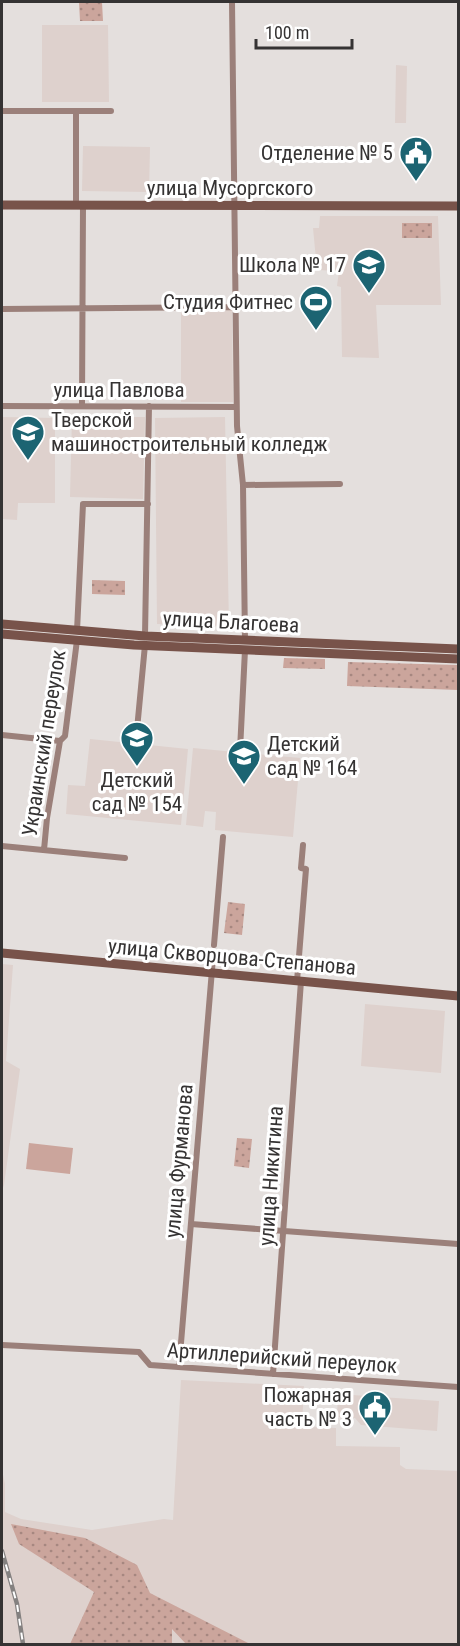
<svg xmlns="http://www.w3.org/2000/svg" width="460" height="1646" viewBox="0 0 460 1646" font-family="'Roboto Condensed',sans-serif">
	<defs>
		<pattern id="green-dots" width="8" height="8" patternUnits="userSpaceOnUse" patternTransform="scale(1.5)"><rect width="8" height="8" fill="#cba59c"/><path d="M2 2h.1M6 6h.1" fill="none" stroke="#a68780" stroke-width="1.8" stroke-linecap="round"/></pattern>
	</defs>
	<rect width="100%" height="100%" fill="#e4dfdd"/>
	<path fill="#ded1cd" d="M42 25H108L109 102H42Z
		M396 65 407 66 406 123H395Z
		M83 146 150 147 149 192 82 191Z
		M320 216H438L441 305H376L379 358 342 357 341 287 337 286 339 271 317 270 313 228H319Z
		M232 310 233 402H181V311Z
		M2 417 55 418V503H18L17 520 2 519Z
		M72 417H145L143 499 70 497Z
		M225 417 229 626 157 624 155 418Z
		M90 739 188 749 181 825 66 814 68 785 85 786Z
		M193 748 300 758 293 837 215 830 216 812 205 811 203 827 186 825Z
		M2 964 13 965 6 1061 20 1069 4 1185 2 1191Z
		M365 1004 445 1011 441 1073 361 1066Z
		M181 1380 304 1386 302 1426 336 1428V1446L400 1447V1465L406 1469 458 1471V1644H2V1470L5 1484V1512L21 1519 92 1530 164 1519 173 1520Z
		M338 1394 439 1401 437 1431 361 1425 355 1418 337 1417Z"/>
	<path fill="url(#green-dots)" d="M79 2H102L103 21H80Z
		M402 223H432V238H402Z
		M92 580 125 581V595L92 594Z
		M284 658 325 659V669L283 668Z
		M348 662 458 665V690L347 686Z
		M228 902 245 904 242 935 224 933Z
		M237 1138 252 1139 249 1168 234 1166Z
		M11 1524 85 1538 137 1565 150 1593 250 1644H186L172 1629V1644H70L94 1592 19 1544Z"/>
	<path fill="#cba59c" d="M29 1143 73 1148 70 1174 26 1169Z"/>
	<g fill="none" stroke-linecap="round" stroke-linejoin="round">
		<path stroke="#9b807a" stroke-width="6" d="M232 2 237 426 243 485 245 641
			M2 111H111
			M76 205V111
			M2 309 235 307
			M2 406 236 407
			M82 406 83 205
			M243 485 340 484
			M77 631 83 504H148
			M145 636 149 406
			M2 735 60 741
			M136 740 145 645
			M240 750 245 650
			M2 846 125 858
			M44 850 47 818 60 741 65 736 77 640
			M214 945 223 837
			M297 981 306 869 301 868 303 845
			M191 1224 458 1244
			M2 1345 139 1352 150 1365 458 1387
			M179 1367 213 958
			M273 1374 301 981"/>
		<path stroke="#78534a" stroke-width="9" d="M2 205 458 206
			M2 624 145 636 458 649
			M2 634 134 645 458 659
			M2 953 458 996"/>
		<defs>
			<path id="rail" d="M2 1551 17 1604 23 1644"/>
		</defs>
		<use href="#rail" stroke="#848180" stroke-width="4.5"/>
		<use href="#rail" stroke="#fff" stroke-width="2" stroke-dasharray="7" stroke-linecap="butt"/>
	</g>
	<defs>
		<symbol id="civic-pin" viewBox="-11 -11 22 30"><path d="M0 17L-7.5 6A9.5 9.5 0 1 1 7.5 6Z" fill="#1c6472" stroke="#fff"/><path d="M-.6-6.5H3V-4.5H.6V-3L4-1V1h2V6H-6V1h2V-1L-.6-3ZM-1.2 2.5V6h2.4V2.5Z" fill="#fff"/></symbol>
		<symbol id="school-pin" viewBox="-11 -11 22 30"><path d="M0 17L-7.5 6A9.5 9.5 0 1 1 7.5 6Z" fill="#1c6472" stroke="#fff"/><path d="M0-5L7-2L0 1L-7-2ZM-4 1L0 2.5L4 1V4Q0 6-4 4Z" fill="#fff"/></symbol>
		<symbol id="stadium-pin" viewBox="-11 -11 22 30"><path d="M0 17L-7.5 6A9.5 9.5 0 1 1 7.5 6Z" fill="#1c6472" stroke="#fff"/><path d="M0-5a6.5 5 0 1 0 0 10a6.5 5 0 1 0 0-10ZM-3.5-1.8h7v3.6h-7Z" fill="#fff"/></symbol>
		<symbol id="university-pin" viewBox="-11 -11 22 30"><path d="M0 17L-7.5 6A9.5 9.5 0 1 1 7.5 6Z" fill="#1c6472" stroke="#fff"/><path d="M0-5L7-2L0 1L-7-2ZM-4 1L0 2.5L4 1V4Q0 6-4 4Z" fill="#fff"/></symbol>
	</defs>
	<g fill-rule="evenodd">
		<use href="#civic-pin" x="397" y="134" width="38" height="52"/>
		<use href="#school-pin" x="350" y="246" width="38" height="52"/>
		<use href="#stadium-pin" x="297" y="283" width="38" height="52"/>
		<use href="#university-pin" x="9" y="413" width="38" height="52"/>
		<use href="#school-pin" x="118" y="719" width="38" height="52"/>
		<use href="#school-pin" x="225" y="737" width="38" height="52"/>
		<use href="#civic-pin" x="356" y="1388" width="38" height="52"/>
	</g>
	<g text-anchor="middle" dominant-baseline="central" stroke-width="6" stroke-linejoin="round" paint-order="stroke">
		<g font-size="21" fill="#353333" stroke="#fff" text-anchor="end">
			<text x="393" y="153">Отделение № 5</text>
			<text x="346" y="265">Школа № 17</text>
			<text x="293" y="302">Студия Фитнес</text>
			<text x="51" y="420" text-anchor="start">Тверской<tspan x="51" dy="24">машиностроительный колледж</tspan></text>
			<text x="267" y="744" text-anchor="start">Детский<tspan x="267" dy="24">сад № 164</tspan></text>
			<text x="137" y="780" text-anchor="middle">Детский<tspan x="137" dy="24">сад № 154</tspan></text>
			<text x="352" y="1395">Пожарная<tspan x="352" dy="24">часть № 3</tspan></text>
		</g>
		<g font-size="21" fill="#353333" stroke="#fff">
			<text x="230" y="188">улица Мусоргского</text>
			<text x="119" y="390">улица Павлова</text>
			<text transform="translate(231 622) rotate(3)">улица Благоева</text>
			<text transform="translate(44 743) rotate(-81)">Украинский переулок</text>
			<text transform="translate(232 957) rotate(5)">улица Скворцова-Степанова</text>
			<text transform="translate(179 1161) rotate(-85)">улица Фурманова</text>
			<text transform="translate(271 1176) rotate(-86)">улица Никитина</text>
			<text transform="translate(282 1358) rotate(4)">Артиллерийский переулок</text>
		</g>
	</g>
	<rect width="460" height="1646" fill="none" stroke="#353333" stroke-width="6"/>
	<path d="M256 39v9h96v-9" fill="none" stroke="#353333" stroke-width="3"/>
	<text x="265" y="39" font-size="18" fill="#353333" stroke="#ffffff" stroke-width="4.5" paint-order="stroke">100 m</text>
</svg>
